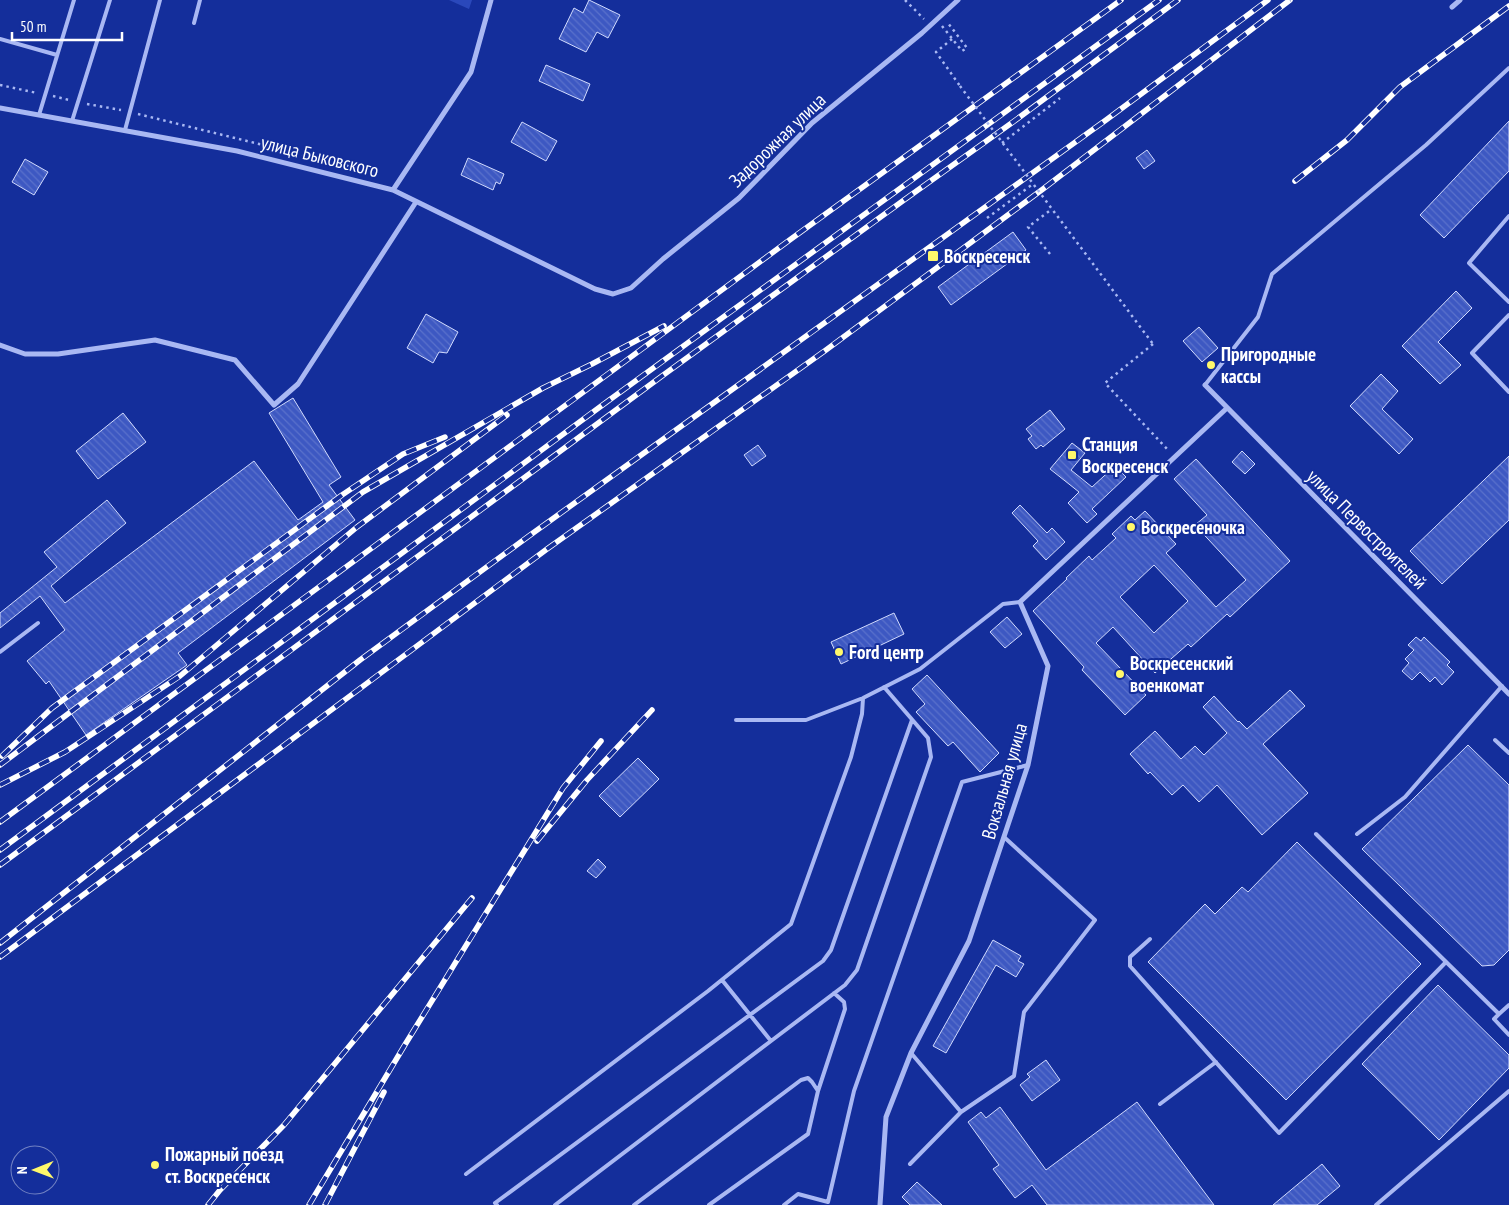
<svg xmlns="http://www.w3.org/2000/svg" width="1509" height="1205" viewBox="0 0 1509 1205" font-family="'PT Sans Narrow',sans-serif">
	<defs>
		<pattern id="grass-tufts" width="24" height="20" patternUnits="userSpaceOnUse" patternTransform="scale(1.25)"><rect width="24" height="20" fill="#2a48bb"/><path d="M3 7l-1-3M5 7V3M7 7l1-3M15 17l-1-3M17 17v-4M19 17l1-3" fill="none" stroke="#4a63c5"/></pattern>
		<pattern id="building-back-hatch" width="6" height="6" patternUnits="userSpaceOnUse" patternTransform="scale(1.25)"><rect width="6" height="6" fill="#3d58c2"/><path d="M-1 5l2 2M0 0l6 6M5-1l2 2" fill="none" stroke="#5a71cb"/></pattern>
	</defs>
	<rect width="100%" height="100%" fill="#142e9b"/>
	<path fill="url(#grass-tufts)" d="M449 0H472L469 9Z"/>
	<path fill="url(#building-back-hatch)" stroke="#d1dafd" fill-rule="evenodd" d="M589 0 620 15 608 38 597 32 586 52 559 39 574 8 583 13Z
		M546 65 590 84 583 101 539 81Z
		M1509 121V171L1444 238 1420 215Z
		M522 122 557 141 546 161 511 142Z
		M1147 150 1155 161 1144 169 1136 158Z
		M468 158 504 174 500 184 496 182 493 190 461 175Z
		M25 159 48 172 34 195 12 182Z
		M1013 232 1026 250 951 305 938 287Z
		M1456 291 1472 308 1438 342 1461 365 1440 384 1402 346Z
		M426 314 458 332 447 353 439 352 433 363 407 348Z
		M1199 327 1218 348 1202 362 1183 341Z
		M1381 374 1398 391 1382 409 1413 439 1399 454 1350 406Z
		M293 398 341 477 329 485 355 520 178 653 187 665 86 735 49 681 46 684 27 661 65 630 40 596 0 628V613L57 567 44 552 107 500 126 523 51 586 65 603 254 461 298 520 323 502 269 413Z
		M1050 410 1065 429 1043 447 1041 445 1036 449 1028 439 1032 436 1026 429Z
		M123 413 146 442 98 479 76 451Z
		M1072 443 1085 453 1071 470 1092 487 1115 466 1126 477 1092 509 1097 514 1087 523 1068 503 1079 492 1050 469Z
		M758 445 766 456 752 466 744 455Z
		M1242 451 1255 464 1245 474 1232 462Z
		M1509 456V520L1442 584 1410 551Z
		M1196 459 1290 561 1230 617 1227 614 1191 647 1188 644 1155 673 1113 627 1096 643 1146 695 1125 715 1082 670 1084 667 1033 611 1067 579 1066 578 1089 556 1092 560 1116 538 1112 534 1131 516 1135 520 1145 511 1176 544 1166 553 1216 607 1246 580 1195 525 1207 515 1174 479ZM1154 565 1188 601 1154 633 1120 597Z
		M1020 505 1047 533 1052 528 1065 542 1046 560 1033 546 1038 541 1012 513Z
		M894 613 904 634 841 664 831 642Z
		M1007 617 1022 634 1005 648 990 632Z
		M1416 637 1421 641 1424 637 1450 662 1447 665 1454 672 1442 685 1435 677 1430 682 1420 672 1412 680 1402 671 1409 663 1405 659 1414 650 1408 645Z
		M927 675 999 753 980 772 953 742 948 746 916 712 925 704 912 689Z
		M1290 690 1305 706 1263 744 1308 793 1262 835 1217 785 1199 802 1183 785 1172 795 1150 772 1148 774 1130 754 1155 731 1181 759 1195 746 1204 755 1227 733 1203 707 1214 696 1238 722 1239 721 1247 729Z
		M1468 745 1509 785V950L1494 965 1482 966 1362 849Z
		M638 758 659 779 620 817 599 796Z
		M1297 842 1421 964 1286 1100 1148 962 1205 904 1215 914 1242 887 1248 892Z
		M598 859 606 867 596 878 587 871Z
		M993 940 1021 956 1018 961 1024 964 1016 977 996 965 946 1053 933 1046Z
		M1438 985 1509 1055V1068L1439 1140 1362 1064Z
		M1046 1060 1060 1080 1032 1101 1020 1085 1030 1077 1027 1074Z
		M1137 1102 1214 1205H1047L1032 1185 1015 1198 993 1169 999 1165 968 1122 981 1112 986 1118 1000 1107 1046 1170Z
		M1322 1164 1340 1186 1317 1205H1273Z
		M917 1182 942 1205H910L902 1197Z"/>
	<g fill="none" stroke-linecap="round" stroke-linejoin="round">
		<path stroke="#a9b8f3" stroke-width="2.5" stroke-dasharray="2.5 4" stroke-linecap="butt" d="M905 0 924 19
			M942 26 962 51 967 48 948 23
			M952 39 936 52 960 86
			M0 85 37 93
			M53 96 69 100
			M87 104 121 110
			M138 114 360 169 373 174
			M1002 143 1060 98
			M987 218 1033 184
			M1050 254 1028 227 1052 209
			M1153 344 1105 383 1168 450"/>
		<path stroke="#a9b8f3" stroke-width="4" d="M194 23 200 0
			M0 39 57 55
			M39 115 74 0
			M72 121 110 0
			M125 130 160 0
			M1509 216 1469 263 1509 302
			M1509 315 1472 353 1509 392
			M1205 385 1258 317 1272 274 1426 145 1509 68
			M0 652 38 623
			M736 720H806L863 698 920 669 1003 604 1020 602
			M1495 740 1509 753
			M1316 834 1499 1014 1509 1005
			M1357 834 1405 797 1502 686
			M1150 939 1130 957V966L1279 1133 1446 962
			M722 980 771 1041 845 985 857 970 931 757 928 738 884 687
			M1499 1014 1494 1019 1509 1035
			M911 1053 961 1112 1014 1076 1024 1012 1095 920 1004 837
			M818 1091 845 1009 844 1002 834 993
			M1160 1104 1216 1062
			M910 1164 961 1112
			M466 1174 708 991 791 924 851 757 862 714 863 698
			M497 1205 495 1203 823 961 831 950 912 720
			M555 1205 771 1041
			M634 1205 801 1080 808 1078 812 1082 818 1091 808 1134 709 1205
			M784 1205 798 1194 828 1202 854 1091 962 782 1028 765
			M1376 1205 1509 1091"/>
		<path stroke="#a9b8f3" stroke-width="5" d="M1452 7 1460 0
			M0 108 237 151 393 190 595 289 613 294 631 288 663 259 739 198 812 123 922 33 958 0
			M393 190 471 72 491 0
			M0 345 25 354H58L155 340 235 360 274 405 298 384 416 202
			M1205 385 1509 694
			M880 1205 886 1117 911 1053 969 941 1028 765 1048 666 1020 602 1227 408"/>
		<defs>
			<path id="rail" d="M1295 181 1347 140 1400 87 1509 6
				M2 756 52 708 342 495 403 454 445 437
				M0 765 363 492 543 388 592 364 664 326
				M0 785 65 752 180 676 357 527 507 415
				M0 822 791 239 1121 0
				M537 841 587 780 652 710
				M0 850 608 401 1159 0
				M0 865 662 376 904 200 1013 122 1178 0
				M0 943 360 660 533 533 1106 120 1268 0
				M0 957 547 549 826 350 1043 189 1290 0
				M208 1205 220 1190 284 1125 472 898
				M309 1205 406 1043 563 788 601 741
				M325 1205 384 1092"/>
		</defs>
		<use href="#rail" stroke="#fff" stroke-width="5.5"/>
		<use href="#rail" stroke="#142e9b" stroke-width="4" stroke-dasharray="11" stroke-linecap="butt"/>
		<path stroke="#a9b8f3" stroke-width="2.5" stroke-dasharray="2.5 4" stroke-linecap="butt" d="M960 86 1153 344"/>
	</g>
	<g fill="#fff86b" stroke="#142e9b" stroke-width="2">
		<rect x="927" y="250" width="12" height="12" rx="2.5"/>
		<circle cx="1211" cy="365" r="5"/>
		<rect x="1067" y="450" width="10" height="10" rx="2.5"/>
		<circle cx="1131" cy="527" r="5"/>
		<circle cx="839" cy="652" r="5"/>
		<circle cx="1120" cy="674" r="5"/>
		<circle cx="155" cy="1165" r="5"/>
	</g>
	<g text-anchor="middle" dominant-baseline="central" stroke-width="4" stroke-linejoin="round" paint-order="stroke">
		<g font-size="19" fill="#fff" stroke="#142e9b">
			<text transform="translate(777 140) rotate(-44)">Задорожная улица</text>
			<text transform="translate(320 156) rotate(14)">улица Быковского</text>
			<text transform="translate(1367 529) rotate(45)">улица Первостроителей</text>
			<text transform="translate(1004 781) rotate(-74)">Вокзальная улица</text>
		</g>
		<g font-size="19" font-weight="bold" fill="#fff" stroke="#142e9b" text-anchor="start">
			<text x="944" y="256">Воскресенск</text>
			<text x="1221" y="354">Пригородные<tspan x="1221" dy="22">кассы</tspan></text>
			<text x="1082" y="444">Станция<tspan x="1082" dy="22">Воскресенск</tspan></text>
			<text x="1141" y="527">Воскресеночка</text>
			<text x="849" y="652">Ford центр</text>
			<text x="1130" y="663">Воскресенский<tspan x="1130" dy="22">военкомат</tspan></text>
			<text x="165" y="1154">Пожарный поезд<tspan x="165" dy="22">ст. Воскресенск</tspan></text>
		</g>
	</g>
	<g transform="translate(35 1170) rotate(269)"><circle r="24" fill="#142e9b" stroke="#7282c3"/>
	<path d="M0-4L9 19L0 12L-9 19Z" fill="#fff86b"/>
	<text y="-8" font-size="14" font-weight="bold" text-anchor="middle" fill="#ffffff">N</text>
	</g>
	<path d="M12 32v8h110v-8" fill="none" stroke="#ffffff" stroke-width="2.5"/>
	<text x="20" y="32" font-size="15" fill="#ffffff" stroke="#142e9b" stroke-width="4" paint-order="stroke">50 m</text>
</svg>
